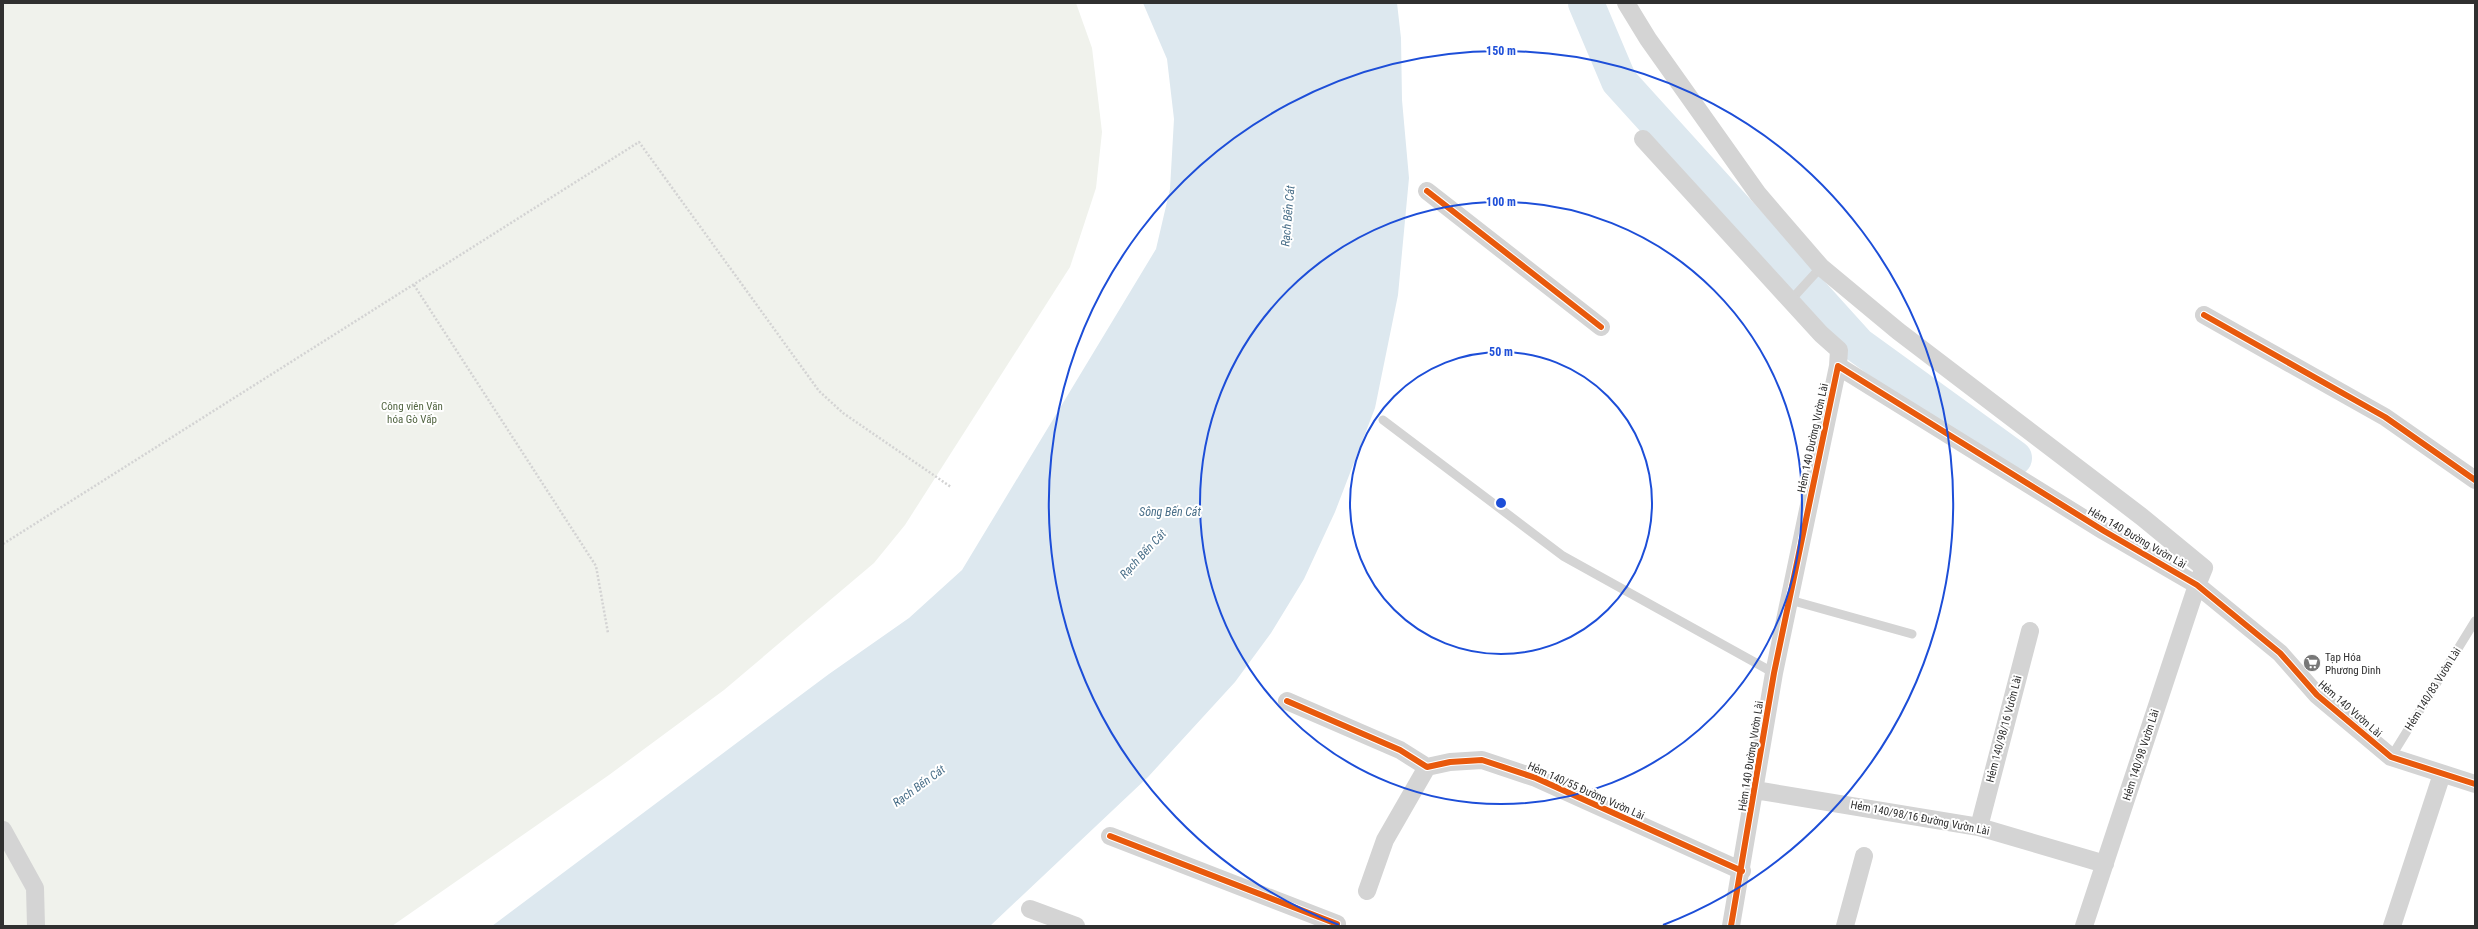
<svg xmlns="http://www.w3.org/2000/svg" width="2478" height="929" viewBox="0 0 2478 929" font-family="'Roboto Condensed',sans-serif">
	<rect width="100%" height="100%" fill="#fff"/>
	<path fill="#f0f2ec" d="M3 3H1076L1092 48 1102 132 1096 188 1070 267 905 525 874 563 724 690 609 775 392 926H3Z"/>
	<path fill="#dde8ef" d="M1143 3H1397L1401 38 1402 100 1409 178 1398 295 1375 408 1335 512 1304 579 1271 633 1235 682 1148 777 990 926H492L829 674 909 618 962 570 1156 249 1170 189 1174 119 1167 59Z"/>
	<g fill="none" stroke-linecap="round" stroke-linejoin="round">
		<path stroke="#dde8ef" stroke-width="36" d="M1586 3 1619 81 1858 345 2014 458"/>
		<path stroke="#d3d3d3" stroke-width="2.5" stroke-dasharray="2 2" stroke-linecap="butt" d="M414 285 596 566 608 633
			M3 544 639 142 819 391 843 413 951 487"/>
		<path stroke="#d4d4d4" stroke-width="9" d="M1790 301 1821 267
			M1383 420 1563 556 1774 673
			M1790 600 1912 634
			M2391 757 2475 621"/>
		<path stroke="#d4d4d4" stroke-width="18" d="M1626 3 1648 39 1758 194 1821 267 1898 331 2142 517 2204 568 2197 585 2084 926
			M1643 139 1821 334 1839 350 1838 366
			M1427 191 1601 327
			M2204 315 2385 417 2475 480
			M1287 701 1400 750 1427 767 1450 762 1482 760 1536 778 1742 871
			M1755 790 1979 827 2105 864
			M1979 827 2030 631
			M3 830 35 888 36 926
			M1110 836 1337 924
			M1367 891 1385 840 1427 767
			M1030 909 1076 926
			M1731 926 1774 673 1838 366 2104 531 2197 585 2280 653 2317 695 2391 757 2475 784
			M1845 926 1864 856
			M2392 926 2442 774"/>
		<defs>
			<path id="cycleway" d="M1427 191 1601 327
				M2204 315 2385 417 2475 480
				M1287 701 1400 750 1427 767 1450 762 1482 760 1536 778 1742 871
				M1110 836 1337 924
				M1731 926 1774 673 1838 366 2104 531 2197 585 2280 653 2317 695 2391 757 2475 784"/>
		</defs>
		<use href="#cycleway" stroke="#fff" stroke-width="8"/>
		<use href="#cycleway" stroke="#e8590c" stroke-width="6"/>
	</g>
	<g fill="none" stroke="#1d4ed8" stroke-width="2">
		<circle cx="1501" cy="503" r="151"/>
		<circle cx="1501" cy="503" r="301"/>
		<path d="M1339 925A452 452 0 1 1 1663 925"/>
	</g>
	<defs>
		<symbol id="supermarket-disc" viewBox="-11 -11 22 22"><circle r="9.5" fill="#787878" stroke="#fff"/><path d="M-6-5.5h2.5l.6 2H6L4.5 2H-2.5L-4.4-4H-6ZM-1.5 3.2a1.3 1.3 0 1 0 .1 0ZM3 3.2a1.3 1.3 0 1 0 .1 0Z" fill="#fff"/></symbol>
	</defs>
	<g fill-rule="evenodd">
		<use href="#supermarket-disc" x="2302" y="653" width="20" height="20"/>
	</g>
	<g text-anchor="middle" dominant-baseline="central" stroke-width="4" stroke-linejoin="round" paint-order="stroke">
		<g font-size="11" fill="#536643" stroke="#fff">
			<text x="412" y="406">Công viên Văn<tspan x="412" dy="13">hóa Gò Vấp</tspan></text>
		</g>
		<g font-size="11" fill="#303030" stroke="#fff">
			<text transform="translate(1813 438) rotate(-78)">Hẻm 140 Đường Vườn Lài</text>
			<text transform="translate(2137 538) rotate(30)">Hẻm 140 Đường Vườn Lài</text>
			<text transform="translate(2433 689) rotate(-58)">Hẻm 140/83 Vườn Lài</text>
			<text transform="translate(2350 709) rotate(41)">Hẻm 140 Vườn Lài</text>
			<text transform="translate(2004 729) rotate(-75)">Hẻm 140/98/16 Vườn Lài</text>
			<text transform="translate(2141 755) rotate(-72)">Hẻm 140/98 Vườn Lài</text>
			<text transform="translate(1751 756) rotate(-81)">Hẻm 140 Đường Vườn Lài</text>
			<text transform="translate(1586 791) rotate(24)">Hẻm 140/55 Đường Vườn Lài</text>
			<text transform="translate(1920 818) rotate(11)">Hẻm 140/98/16 Đường Vườn Lài</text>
		</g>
		<g font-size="11" fill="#303030" stroke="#fff" text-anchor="start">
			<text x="2325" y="657">Tạp Hóa<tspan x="2325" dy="13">Phương Dinh</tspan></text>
		</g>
		<g font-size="12" font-style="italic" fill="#486e88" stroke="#fff">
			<text transform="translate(1288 216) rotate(-85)">Rạch Bến Cát</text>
			<text x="1170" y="512">Sông Bến Cát</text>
			<text transform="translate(1143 554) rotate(-47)">Rạch Bến Cát</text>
			<text transform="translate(919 786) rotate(-36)">Rạch Bến Cát</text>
		</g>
	</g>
	<circle cx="1501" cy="503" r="6" fill="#1d4ed8" stroke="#fff" stroke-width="2"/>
	<g font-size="12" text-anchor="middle" font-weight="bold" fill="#1d4ed8" stroke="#fff" stroke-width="4" stroke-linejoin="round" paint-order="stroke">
		<text x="1501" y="55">150 m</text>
		<text x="1501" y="206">100 m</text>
		<text x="1501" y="356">50 m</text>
	</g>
	<rect width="2478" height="929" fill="none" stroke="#303030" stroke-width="8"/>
</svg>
